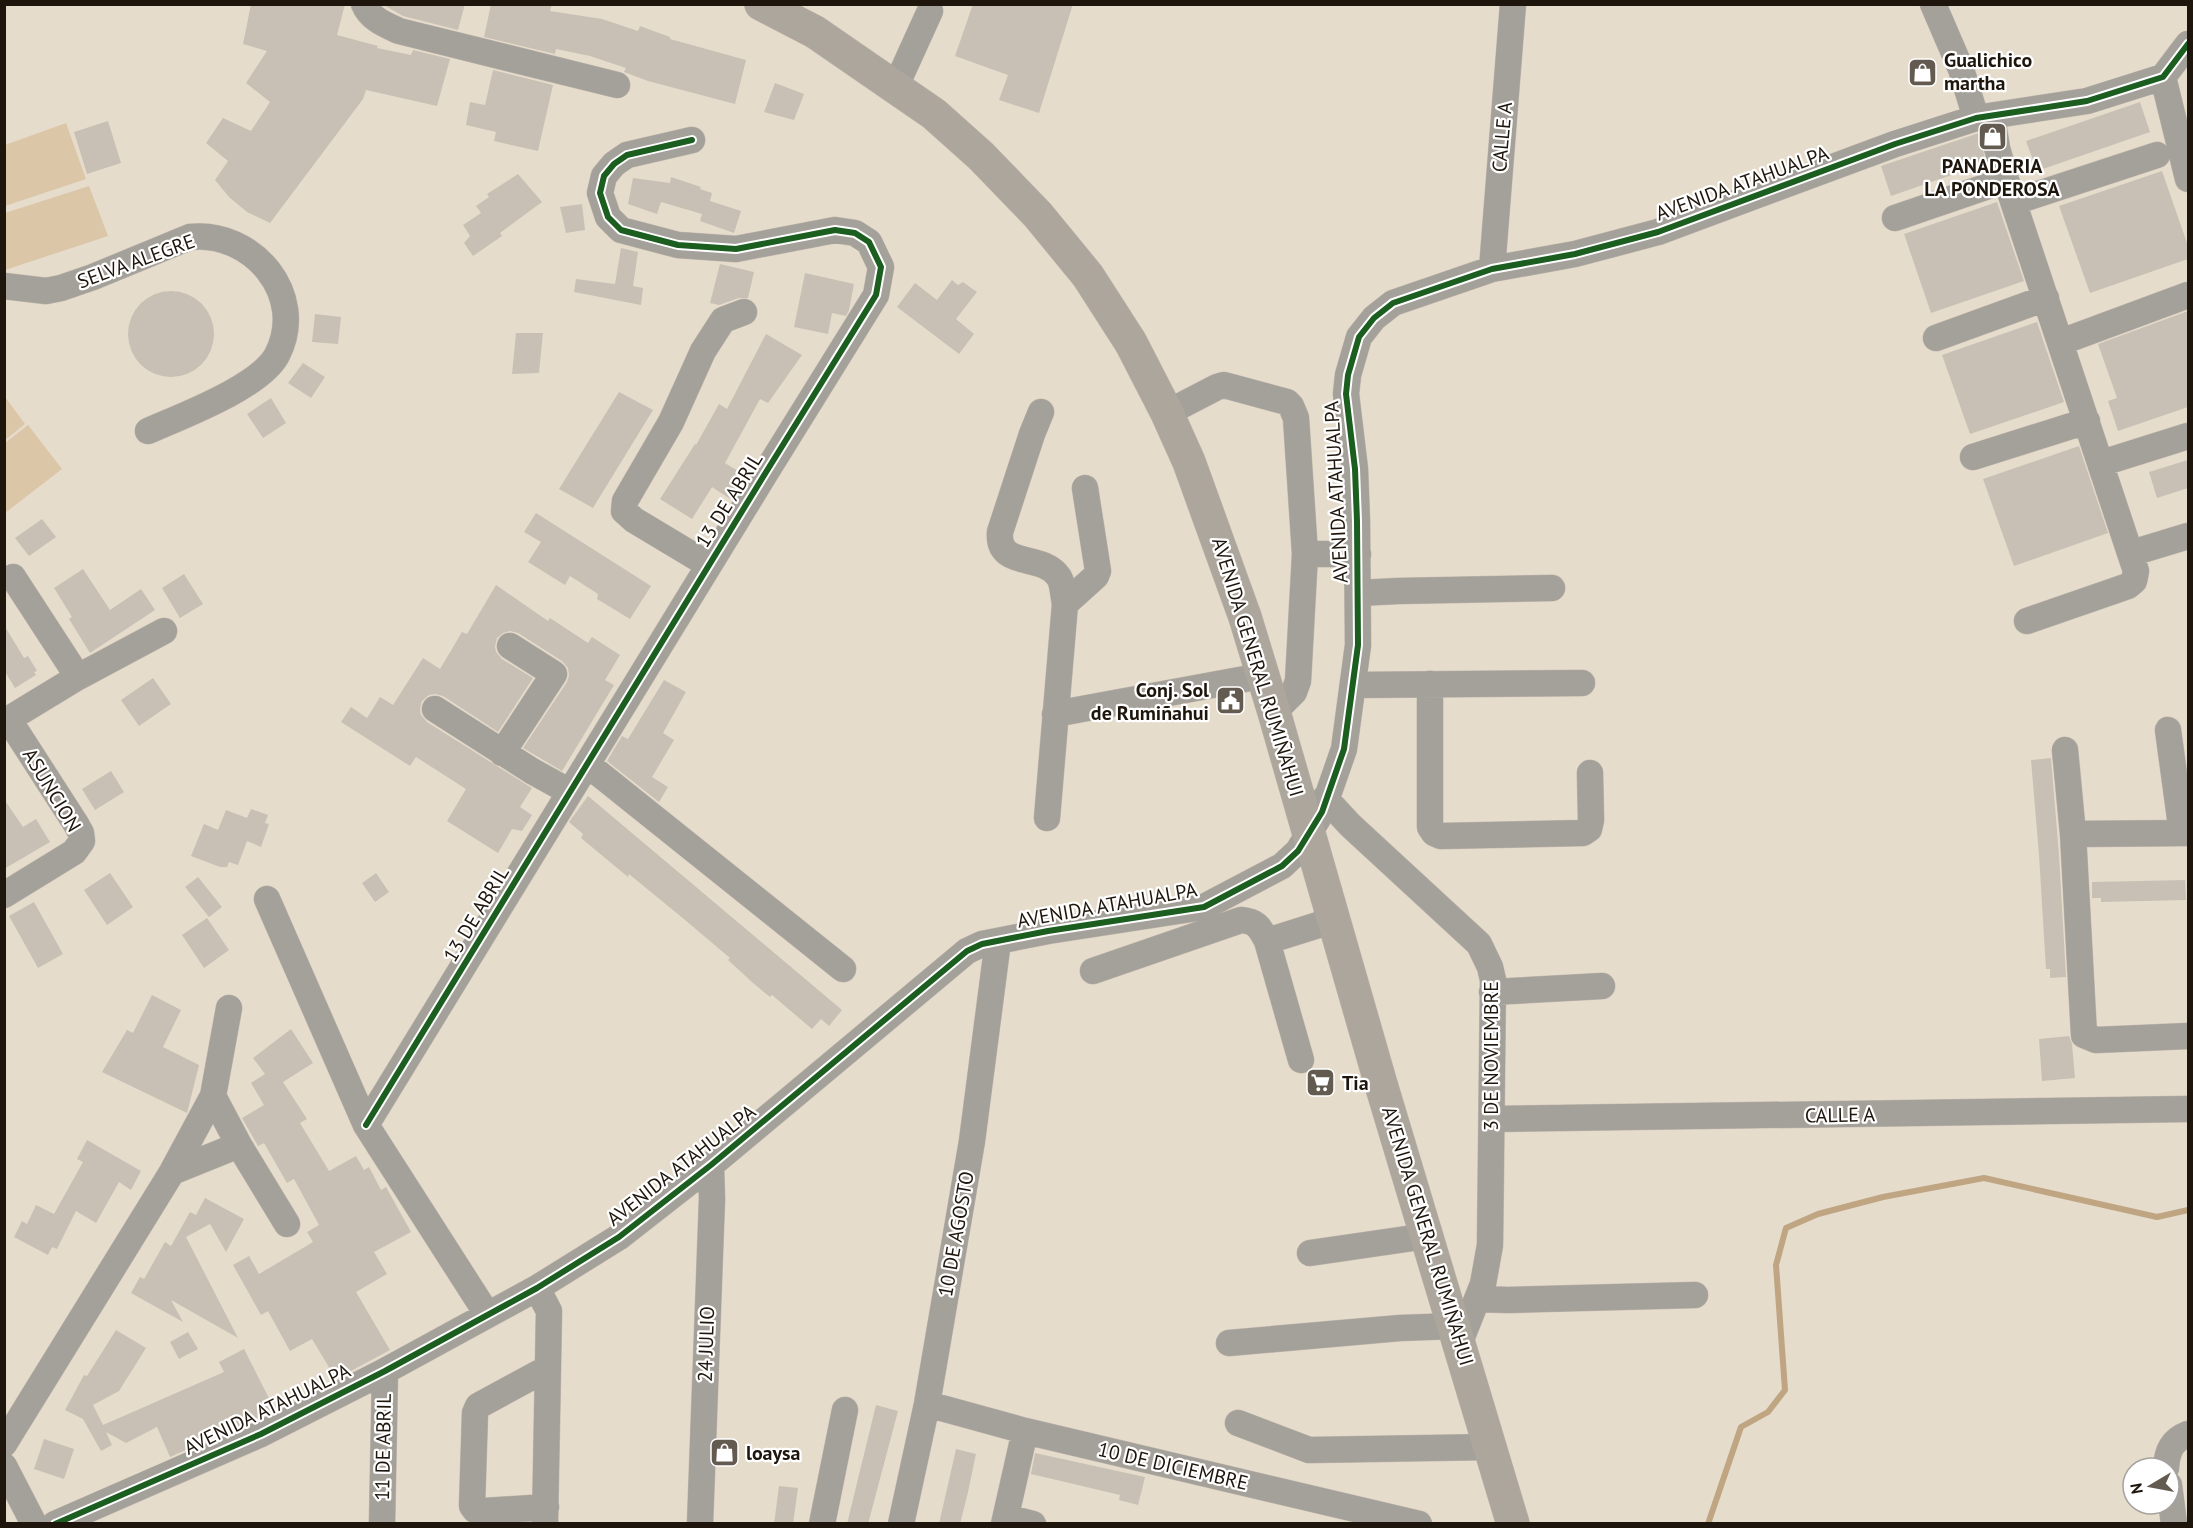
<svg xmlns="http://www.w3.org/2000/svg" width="2193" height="1528" viewBox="0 0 2193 1528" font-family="'PT Sans',sans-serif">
	<rect width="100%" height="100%" fill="#e6dccc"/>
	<path fill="#dcc6a8" d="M66 123 86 179 5 206V145Z
		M89 186 108 236 5 270V213Z
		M5 397 25 424 5 440Z
		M28 425 62 469 5 513V443Z"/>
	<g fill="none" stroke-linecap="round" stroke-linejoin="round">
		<path stroke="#bfa582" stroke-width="6" d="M1708 1524 1741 1427 1768 1412 1785 1390 1776 1265 1786 1228 1818 1214 1883 1197 1984 1178 2157 1217 2188 1210"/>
	</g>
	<path fill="#c8c0b4" d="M251 4H345L337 35 378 46 377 48 411 55 413 50 450 59 437 106 366 90 363 99 270 223 247 212 229 197 215 180 228 161 206 143 223 118 251 131 270 102 246 83 267 51 243 44Z
		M382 4H465L458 30 403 16Z
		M491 4H552L550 11 602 19 638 31 640 26 670 37V39L746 60 735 104 648 81 624 72 626 68 590 56 556 49 555 54 484 37Z
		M973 4H1073L1039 113 999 100 1008 75 955 56Z
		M493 70 553 85 538 151 494 141 496 132 466 125 470 102 485 105Z
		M775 83 804 94 794 120 764 112Z
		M2140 102 2150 132 2037 171 2026 141Z
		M108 121 121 163 87 174 74 132Z
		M1979 133 1986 163 1891 196 1881 166Z
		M2162 171 2188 246V259L2090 293 2059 206Z
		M518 174 542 202 500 233 502 236 473 256 464 243 470 236 463 225 481 213 476 206 489 197 487 194Z
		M671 177 701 187 700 189 712 193 710 201 741 211 734 233 700 221 702 214 661 202 657 214 628 204 633 178 670 183Z
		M1997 202 2024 281 1931 313 1904 234Z
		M582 204 585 230 566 233 560 207Z
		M621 248 638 252 633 286 643 288 641 305 574 292 576 279 615 284Z
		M720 264 754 272 748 298H739L719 305 710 303Z
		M805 273 854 284 849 310 846 316 832 313 828 334 794 327Z
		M952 280 958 285 963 282 977 292 956 319 974 334 959 354 897 307 915 283 937 300Z
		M128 334a43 43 0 1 1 86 0a43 43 0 1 1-86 0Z
		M2188 311V407L2118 431 2108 401 2117 398 2098 344Z
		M315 314 341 317 338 344 312 342Z
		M2037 322 2064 402 1970 434 1942 355Z
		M516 333H543L539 373 512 374Z
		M766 334 802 355 768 403 760 399 725 463 746 476 732 500 712 487 692 519 660 499 695 444 696 445 719 404 727 409Z
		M303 363 325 377 311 398 288 383Z
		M619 392 653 410 593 508 559 489Z
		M271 398 286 423 263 438 247 414Z
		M2079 446 2108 533 2014 566 1983 479Z
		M2188 460V488L2157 498 2149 472Z
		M536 513 651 586 630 619 597 599 598 594 570 576 565 585 528 562 541 542 524 532Z
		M42 519 56 537 29 556 15 538Z
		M83 569 110 610 141 589 155 610 90 653 69 619 72 617 54 588Z
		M184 574 203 604 180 618 162 588Z
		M496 585 548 621 550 618 588 643 592 637 620 655 605 680 614 685 562 771 523 748 567 682 569 675 568 668 562 661 518 633 510 631 503 633 497 638 495 646 496 652 502 659 533 678 498 732 443 696 435 694 429 695 422 701 420 709 421 715 427 722 532 788 520 807 532 815 522 831 512 829 498 853 447 821 466 789 416 757 410 766 341 722 351 707 367 718 380 697 393 705 423 658 440 669 462 632 467 634Z
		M4 625 24 658 28 656 37 671 34 672 36 675 15 688 4 670Z
		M153 678 171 704 139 726 121 700Z
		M664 680 686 692 663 733 674 740 652 777 668 787 659 802 607 761 622 736 628 739Z
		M2051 758 2059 855 2066 977 2050 978V969H2046L2039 855 2031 760Z
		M111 771 124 792 95 810 82 789Z
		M588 796 842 1010 829 1026 821 1019 812 1029 772 995 770 997 753 983 728 960 730 958 685 920 629 874 628 877 581 838 583 834 569 822Z
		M4 799 23 827 36 819 50 842 4 869Z
		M251 809 268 815 265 823 269 824 261 847 247 841 238 865 229 862 227 867H220L191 856 204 824 218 830 226 810 247 818Z
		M110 873 133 907 107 925 84 890Z
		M376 873 389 892 375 902 362 883Z
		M198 877 222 907 209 917 185 887Z
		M2185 880 2186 900 2101 902V898H2092V882Z
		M34 902 63 954 38 968 9 916Z
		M207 918 229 950 204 968 182 935Z
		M152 995 181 1010 163 1047 199 1065 187 1113 102 1072 127 1030 133 1033Z
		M291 1029 313 1063 283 1082 307 1119 300 1123 329 1171 356 1156 364 1170 369 1167 381 1190 386 1187 411 1232 374 1252 387 1274 356 1292 390 1350 336 1379 312 1339 290 1351 268 1311 261 1315 233 1265 249 1256 259 1274 313 1242 307 1232 319 1225 294 1179 287 1183 264 1143 258 1146 242 1118 264 1105 251 1083 265 1074 253 1058Z
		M2069 1036 2072 1044 2075 1078 2042 1081 2039 1039Z
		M87 1140 141 1171 131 1190 119 1182 96 1223 76 1211 57 1249 52 1247 48 1255 14 1237 22 1221 27 1224 36 1205 54 1214 83 1162 77 1159Z
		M205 1198 244 1219 226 1252 210 1224 186 1237 238 1338 171 1300 183 1322 131 1293 140 1277 144 1279 165 1242 171 1246 190 1212 196 1215Z
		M116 1330 146 1348 119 1391 93 1405 103 1425 224 1372 219 1362 244 1349 275 1410 170 1457 157 1427 126 1443 106 1432 112 1445 101 1451 83 1419 65 1410 84 1375 87 1376Z
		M188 1332 198 1349 179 1359 170 1342Z
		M876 1405 898 1411 868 1524H847Z
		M44 1439 74 1449 64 1479 34 1469Z
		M956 1449 976 1454 968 1492 960 1524H939Z
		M1035 1453 1145 1477 1138 1505 1119 1500 1120 1495 1031 1474Z
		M779 1486 798 1488 793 1524H774Z"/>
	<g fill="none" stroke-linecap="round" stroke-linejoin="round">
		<defs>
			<path id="minor" d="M364 4C370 19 386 25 399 31L617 85
				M1933 4 1961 69 1976 118
				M2163 77 2188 179
				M895 88 930 11
				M1992 117 1997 148 2006 180 2136 571 2134 581 2128 586 2027 621
				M2014 202 2157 155
				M1895 218 2006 180
				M1492 269 1513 4
				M4 286 46 291 61 288 93 277 190 237C252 230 308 295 277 355 260 387 182 416 148 431
				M1936 338 2046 298
				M2061 342 2188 295
				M1041 412 1032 434 1000 532C997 569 1042 553 1058 576 1063 582 1063 595 1065 604L1047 818
				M1167 413 1217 387 1224 385 1287 402 1291 406 1296 418 1305 554 1298 681 1294 692 1274 712
				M1973 457 2087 421
				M2102 463 2188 436
				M2132 553 2188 536
				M1305 554H1358
				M709 565 634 520 624 511 625 501 671 422 703 351 723 320 744 312
				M13 577 78 677
				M1359 593 1398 591 1552 588
				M1065 604 1096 576 1098 571 1085 488
				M1430 684V827L1434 833 1441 836 1583 833 1589 829 1591 820 1590 773
				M1353 685 1582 683
				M435 709 532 771 570 792
				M1055 714 1261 676
				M4 722 78 677 164 631
				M2168 730 2182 833
				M2065 750 2073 834 2084 1035 2096 1040 2188 1036
				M502 753 554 674 510 646
				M587 764 843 969
				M1325 798 1350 825 1479 944 1490 967 1493 980 1490 1245 1483 1284 1460 1342
				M2073 834 2188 833
				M4 895 74 852 82 841 81 833 76 824 9 720
				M267 899 366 1125 487 1314
				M1267 941 1334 920
				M1093 971 1241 920C1257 921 1260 928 1267 941L1301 1060
				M1492 992 1602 986
				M213 1096 239 1145 287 1224
				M1492 1119 2188 1109
				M366 1125 763 477 876 295 881 267 869 242 855 233 835 230 736 249 678 245 621 230 608 217 600 193 604 176 614 164 627 155 692 140
				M172 1172 239 1145
				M1310 1253 1427 1236
				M537 1288 549 1311 545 1523
				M1477 1299 1508 1300 1695 1295
				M1229 1343 1400 1328 1455 1326
				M927 1404 1025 1431 1419 1524
				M1238 1423 1309 1450 1491 1447
				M4 1444 172 1172 213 1096 229 1008
				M4 1466 34 1524
				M2166 1468C2167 1451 2172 1440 2188 1434
				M2169 1485 2174 1524
				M546 1507 484 1511 475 1510 472 1506 475 1413 478 1406 548 1368
				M1006 1517 1033 1524
				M55 1524 261 1434 385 1371 537 1288 619 1237 711 1165 967 951 982 944 1048 931 1204 907 1282 866 1298 851 1322 812 1344 749 1358 645 1357 521 1355 469 1346 394 1348 375 1359 337 1374 318 1393 303 1492 269 1575 254 1658 232 1895 144 1976 118 2087 101 2163 77 2188 44
				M382 1524 385 1371
				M700 1524 712 1199 711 1165
				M822 1524 845 1410
				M901 1524 927 1404 972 1141 998 941
				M1004 1524 1025 1431"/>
			<path id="highway" d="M761 4 815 32 934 114 981 156 1038 215 1088 276 1131 343 1167 413 1189 462 1245 617 1274 712 1380 1081 1513 1524"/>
		</defs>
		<use href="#minor" stroke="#c4bbb0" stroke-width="27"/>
		<use href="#highway" stroke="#c4bbb0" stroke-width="34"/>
		<use href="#minor" stroke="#a4a09a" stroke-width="26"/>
		<use href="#highway" stroke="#ada69c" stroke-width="33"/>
		<defs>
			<path id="cycleway" d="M366 1125 763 477 876 295 881 267 869 242 855 233 835 230 736 249 678 245 621 230 608 217 600 193 604 176 614 164 627 155 692 140
				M55 1524 261 1434 385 1371 537 1288 619 1237 711 1165 967 951 982 944 1048 931 1204 907 1282 866 1298 851 1322 812 1344 749 1358 645 1357 521 1355 469 1346 394 1348 375 1359 337 1374 318 1393 303 1492 269 1575 254 1658 232 1895 144 1976 118 2087 101 2163 77 2188 44"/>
		</defs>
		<use href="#cycleway" stroke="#fff" stroke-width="10"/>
		<use href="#cycleway" stroke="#1b5e20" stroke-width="6"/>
	</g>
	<defs>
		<symbol id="shop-square" viewBox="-11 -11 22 22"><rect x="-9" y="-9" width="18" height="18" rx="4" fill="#645b50" stroke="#fff"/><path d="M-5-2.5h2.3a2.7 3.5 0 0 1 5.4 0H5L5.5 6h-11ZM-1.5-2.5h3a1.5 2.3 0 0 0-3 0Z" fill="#fff"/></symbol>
		<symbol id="civic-square" viewBox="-11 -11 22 22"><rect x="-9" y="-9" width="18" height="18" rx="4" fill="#645b50" stroke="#fff"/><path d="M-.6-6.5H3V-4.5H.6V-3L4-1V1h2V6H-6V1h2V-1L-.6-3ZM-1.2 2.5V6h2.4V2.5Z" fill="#fff"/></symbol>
		<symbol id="supermarket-square" viewBox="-11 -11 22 22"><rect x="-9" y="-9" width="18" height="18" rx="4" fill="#645b50" stroke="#fff"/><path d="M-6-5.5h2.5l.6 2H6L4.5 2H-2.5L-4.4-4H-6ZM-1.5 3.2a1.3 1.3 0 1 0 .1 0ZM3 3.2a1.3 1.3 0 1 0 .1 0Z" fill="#fff"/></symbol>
	</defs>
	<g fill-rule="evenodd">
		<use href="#shop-square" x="1906" y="56" width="33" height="33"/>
		<use href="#shop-square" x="1976" y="120" width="33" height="33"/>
		<use href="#civic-square" x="1214" y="684" width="33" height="33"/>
		<use href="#supermarket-square" x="1304" y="1066" width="33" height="33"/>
		<use href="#shop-square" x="708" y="1436" width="33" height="33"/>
	</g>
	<g text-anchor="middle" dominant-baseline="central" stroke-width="4.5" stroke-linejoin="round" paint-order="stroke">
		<g font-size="20" font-weight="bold" fill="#1e160d" stroke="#fff" text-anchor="start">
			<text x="1944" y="60">Gualichico<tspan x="1944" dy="23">martha</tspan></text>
			<text x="1992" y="166" text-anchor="middle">PANADERIA<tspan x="1992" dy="23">LA PONDEROSA</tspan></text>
			<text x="1209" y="690" text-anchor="end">Conj. Sol<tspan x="1209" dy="23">de Rumiñahui</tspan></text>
			<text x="1342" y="1083">Tia</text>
			<text x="746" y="1453">loaysa</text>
		</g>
		<g font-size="20" fill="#1e160d" stroke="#fff">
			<text transform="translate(1502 137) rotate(-85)">CALLE A</text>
			<text transform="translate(1742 183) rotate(-20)">AVENIDA ATAHUALPA</text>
			<text transform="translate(136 261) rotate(-20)">SELVA ALEGRE</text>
			<text transform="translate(1336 492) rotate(-93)">AVENIDA ATAHUALPA</text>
			<text transform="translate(729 500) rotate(-58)">13 DE ABRIL</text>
			<text transform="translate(1258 667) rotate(73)">AVENIDA GENERAL RUMIÑAHUI</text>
			<text transform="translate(52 790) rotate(59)">ASUNCION</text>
			<text transform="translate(1107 905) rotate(-10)">AVENIDA ATAHUALPA</text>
			<text transform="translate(476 914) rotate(-59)">13 DE ABRIL</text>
			<text transform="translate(1491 1056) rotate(-90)">3 DE NOVIEMBRE</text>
			<text transform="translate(1840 1115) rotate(-1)">CALLE A</text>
			<text transform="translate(681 1165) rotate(-38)">AVENIDA ATAHUALPA</text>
			<text transform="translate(956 1234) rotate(-80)">10 DE AGOSTO</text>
			<text transform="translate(1428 1236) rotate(73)">AVENIDA GENERAL RUMIÑAHUI</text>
			<text transform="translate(706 1344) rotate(-88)">24 JULIO</text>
			<text transform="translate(267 1409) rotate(-26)">AVENIDA ATAHUALPA</text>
			<text transform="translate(383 1447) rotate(-89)">11 DE ABRIL</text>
			<text transform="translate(1173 1466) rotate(13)">10 DE DICIEMBRE</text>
		</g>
	</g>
	<rect width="2193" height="1528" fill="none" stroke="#1e160d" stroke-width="12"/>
	<g transform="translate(2151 1486) rotate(260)"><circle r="28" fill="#ffffff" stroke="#a5a29e" stroke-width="1.5"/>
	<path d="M0-4.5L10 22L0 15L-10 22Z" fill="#645b50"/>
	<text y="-9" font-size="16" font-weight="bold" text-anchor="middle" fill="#1e160d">N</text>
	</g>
</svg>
